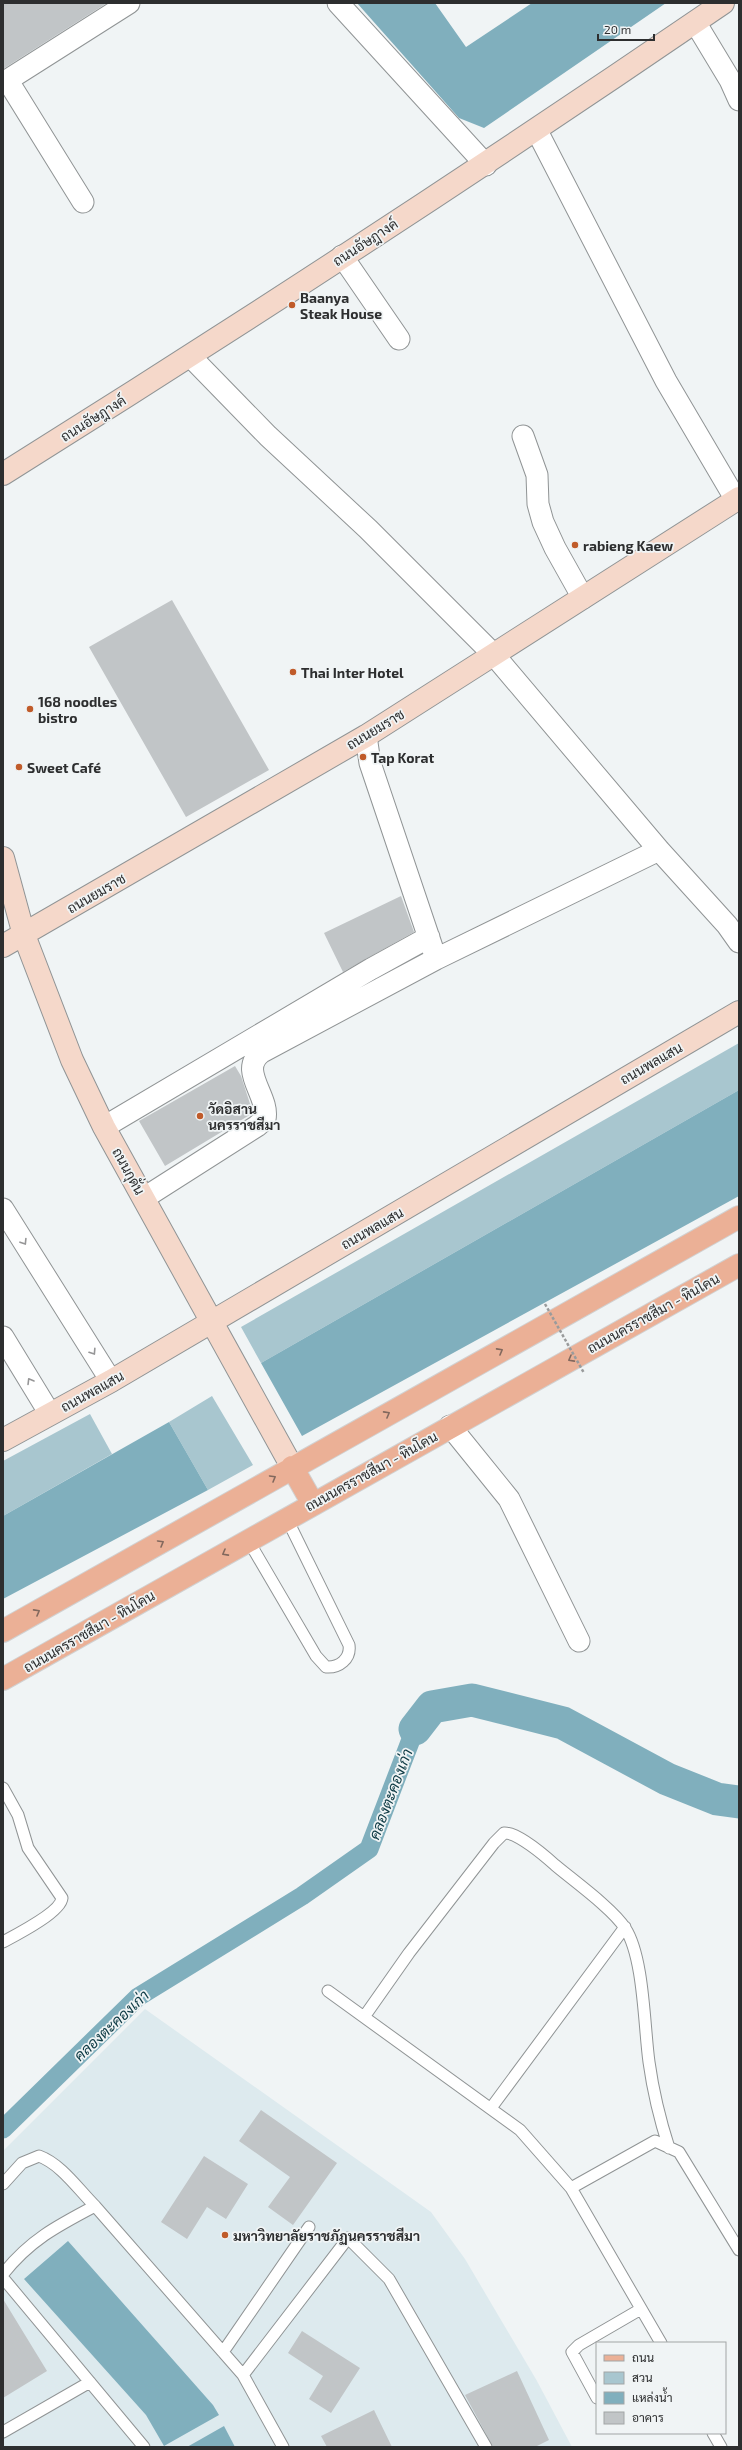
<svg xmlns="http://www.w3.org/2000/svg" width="742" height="2450" viewBox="0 0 742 2450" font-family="'Exo 2',Sarabun,sans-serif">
	<rect width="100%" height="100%" fill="#f0f4f5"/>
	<path fill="#ddeaee" d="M145 2009 431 2212 465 2259 537 2381 572 2447H3V2151Z"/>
	<path fill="#a8c6cf" d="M739 1043V1090L261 1363 241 1327Z
		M212 1396 253 1465 208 1490 169 1422Z
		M90 1414 112 1454 3 1516V1461Z"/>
	<path fill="#80afbd" d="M357 3H435L466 47 532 3H666L484 128 459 118Z
		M739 1090V1196L302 1436 261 1363Z
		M169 1422 208 1490 3 1599V1516Z
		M68 2241 213 2405 219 2415 164 2446 146 2415 24 2279Z
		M224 2426 235 2447H187Z"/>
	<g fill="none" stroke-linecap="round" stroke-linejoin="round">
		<path stroke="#80afbd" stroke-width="19" d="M3 2129 138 1997 302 1896 369 1849 415 1729"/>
		<path stroke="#80afbd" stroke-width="33" d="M415 1729 432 1707 472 1700 563 1723 667 1779 717 1799 739 1802"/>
	</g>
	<path fill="#c1c5c7" d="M3 3H107L3 69Z
		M172 600 269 770 186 817 89 647Z
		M401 896 414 932 343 972 324 933Z
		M235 1066 241 1076 253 1113 165 1166 139 1121Z
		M261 2110 337 2163 293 2225 268 2207 290 2177 239 2141Z
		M204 2156 248 2184 226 2219 207 2207 187 2239 161 2222Z
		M3 2299 47 2371 3 2398Z
		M302 2331 360 2368 331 2413 309 2399 323 2376 288 2353Z
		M517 2371 549 2440 535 2447H493L465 2395Z
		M374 2410 392 2447H327L321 2436Z"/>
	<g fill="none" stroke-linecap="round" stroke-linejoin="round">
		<defs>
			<path id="lane" d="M248 1540 316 1656 326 1667C339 1668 351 1659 349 1645L287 1519
				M3 1788 18 1815 28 1848 62 1898C61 1912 16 1935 3 1942
				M328 1991 520 2130 571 2188
				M364 2017 409 1953 494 1843 504 1833C517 1832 545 1856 555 1865 574 1881 613 1909 625 1928 644 1957 644 2026 649 2062 653 2091 660 2120 669 2148
				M491 2108 625 1927
				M3 2184 22 2163 39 2156C61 2164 78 2189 95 2206
				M3 2274C30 2240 57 2226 95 2206L243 2375 283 2447
				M3 2278 144 2447
				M661 2343 571 2188 655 2141 679 2152 739 2250
				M223 2352 309 2227
				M243 2375 348 2238 389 2279 486 2447
				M597 2398 572 2352 579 2345 641 2309
				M3 2432 90 2382
				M713 2433 721 2447"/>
			<path id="street" d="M338 3 486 165
				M695 22 730 80 739 100
				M8 81 83 202
				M3 83 129 3
				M537 131 666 381 736 500
				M342 256 399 339
				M191 357 268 436 368 529 494 655 659 850 727 925 739 942
				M523 436 537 475 538 504 543 522 555 548 583 598
				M366 736 370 763 433 950
				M104 1127 371 969 429 937
				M144 1198 257 1126 265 1119C270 1096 237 1070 262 1052L436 959 659 850
				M3 1209 111 1381
				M3 1337 50 1414
				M450 1426 509 1499 579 1641"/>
			<path id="secondary" d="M3 474C246 322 486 165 723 3
				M3 858 24 935 72 1060 104 1127 292 1467
				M3 946 366 736 739 498
				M3 1440 111 1381 739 1012"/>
			<path id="primary" d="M292 1467 313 1504
				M3 1631 739 1217
				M3 1679 739 1265"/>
		</defs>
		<use href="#lane" stroke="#909495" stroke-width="13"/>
		<use href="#street" stroke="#909495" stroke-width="23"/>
		<use href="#secondary" stroke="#909495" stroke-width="24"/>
		<use href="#primary" stroke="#d1d1d1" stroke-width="24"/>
		<use href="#lane" stroke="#fff" stroke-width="11"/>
		<use href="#street" stroke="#fff" stroke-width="21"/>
		<use href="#secondary" stroke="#f5d8ca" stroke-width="22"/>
		<use href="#primary" stroke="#ebb096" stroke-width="22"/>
		<path stroke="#999b9c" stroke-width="2.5" stroke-dasharray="3 2" stroke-linecap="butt" d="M545 1304 584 1373"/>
	</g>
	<defs><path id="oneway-chevron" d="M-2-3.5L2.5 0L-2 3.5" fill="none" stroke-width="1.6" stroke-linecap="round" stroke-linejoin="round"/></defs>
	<g stroke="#969697">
		<use href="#oneway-chevron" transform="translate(24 1242) rotate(58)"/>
		<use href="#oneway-chevron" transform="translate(93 1352) rotate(57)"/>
		<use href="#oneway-chevron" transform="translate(30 1381) rotate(-121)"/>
	</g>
	<g stroke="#82685d">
		<use href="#oneway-chevron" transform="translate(500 1351) rotate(-29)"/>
		<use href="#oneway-chevron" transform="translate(571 1359) rotate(151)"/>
		<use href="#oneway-chevron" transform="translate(387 1414) rotate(-29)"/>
		<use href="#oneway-chevron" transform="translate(273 1478) rotate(-30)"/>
		<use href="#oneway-chevron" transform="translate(161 1543) rotate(-30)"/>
		<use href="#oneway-chevron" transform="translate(225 1553) rotate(151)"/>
		<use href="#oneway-chevron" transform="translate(37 1612) rotate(-29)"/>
	</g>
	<g fill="#c05b2a" stroke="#f0f4f5" stroke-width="1.5">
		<circle cx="292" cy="305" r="4"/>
		<circle cx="575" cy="545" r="4"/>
		<circle cx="293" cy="672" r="4"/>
		<circle cx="30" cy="709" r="4"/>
		<circle cx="363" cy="757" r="4"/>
		<circle cx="19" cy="767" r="4"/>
		<circle cx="200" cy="1116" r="4"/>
		<circle cx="225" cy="2235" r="4"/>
	</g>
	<g text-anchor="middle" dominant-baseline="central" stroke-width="3.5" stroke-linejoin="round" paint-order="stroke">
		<g font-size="14" fill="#2d2e2f" stroke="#f0f4f5">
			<text transform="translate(365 242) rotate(-33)">ถนนอัษฎางค์</text>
			<text transform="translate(93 418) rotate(-32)">ถนนอัษฎางค์</text>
			<text transform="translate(375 729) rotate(-31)">ถนนยมราช</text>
			<text transform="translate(96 893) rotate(-30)">ถนนยมราช</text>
			<text transform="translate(651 1063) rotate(-30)">ถนนพลแสน</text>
			<text transform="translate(129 1171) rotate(61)">ถนนกุดั่น</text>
			<text transform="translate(372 1228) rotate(-30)">ถนนพลแสน</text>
			<text transform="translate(653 1313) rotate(-29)">ถนนนครราชสีมา - หินโคน</text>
			<text transform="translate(92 1391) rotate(-29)">ถนนพลแสน</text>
			<text transform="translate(371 1471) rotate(-29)">ถนนนครราชสีมา - หินโคน</text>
			<text transform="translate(89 1631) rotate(-30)">ถนนนครราชสีมา - หินโคน</text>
		</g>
		<g font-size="14" font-weight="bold" fill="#2d2e2f" stroke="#f0f4f5" text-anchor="start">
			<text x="300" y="297">Baanya<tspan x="300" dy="16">Steak House</tspan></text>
			<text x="583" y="545">rabieng Kaew</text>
			<text x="301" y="672">Thai Inter Hotel</text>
			<text x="38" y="701">168 noodles<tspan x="38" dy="16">bistro</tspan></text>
			<text x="371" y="757">Tap Korat</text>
			<text x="27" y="767">Sweet Café</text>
			<text x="208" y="1108">วัดอิสาน<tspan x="208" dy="16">นครราชสีมา</tspan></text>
			<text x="233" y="2235">มหาวิทยาลัยราชภัฏนครราชสีมา</text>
		</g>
		<g font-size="15" font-style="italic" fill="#0d3a44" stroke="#f0f4f5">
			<text transform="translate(390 1794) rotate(-69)">คลองตะคองเก่า</text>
			<text transform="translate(111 2025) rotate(-43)">คลองตะคองเก่า</text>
		</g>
	</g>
	<rect width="742" height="2450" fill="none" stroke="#2d2e2f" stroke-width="8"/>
	<rect x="596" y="2342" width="130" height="92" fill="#f0f4f5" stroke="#a2a5a6"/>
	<rect x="604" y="2355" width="20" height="6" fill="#ebb096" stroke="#a2a5a6"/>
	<text x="632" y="2362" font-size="12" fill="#2d2e2f">ถนน</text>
	<rect x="604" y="2372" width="20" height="12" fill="#a8c6cf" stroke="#a2a5a6"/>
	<text x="632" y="2382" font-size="12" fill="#2d2e2f">สวน</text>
	<rect x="604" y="2392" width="20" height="12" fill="#80afbd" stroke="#a2a5a6"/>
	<text x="632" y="2402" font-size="12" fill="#2d2e2f">แหล่งน้ำ</text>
	<rect x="604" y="2412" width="20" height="12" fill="#c1c5c7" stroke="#a2a5a6"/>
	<text x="632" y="2422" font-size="12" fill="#2d2e2f">อาคาร</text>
	<path d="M598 34v6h56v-6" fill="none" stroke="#2d2e2f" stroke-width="2"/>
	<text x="604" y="34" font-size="12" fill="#2d2e2f" stroke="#f0f4f5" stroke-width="3" paint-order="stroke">20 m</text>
</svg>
